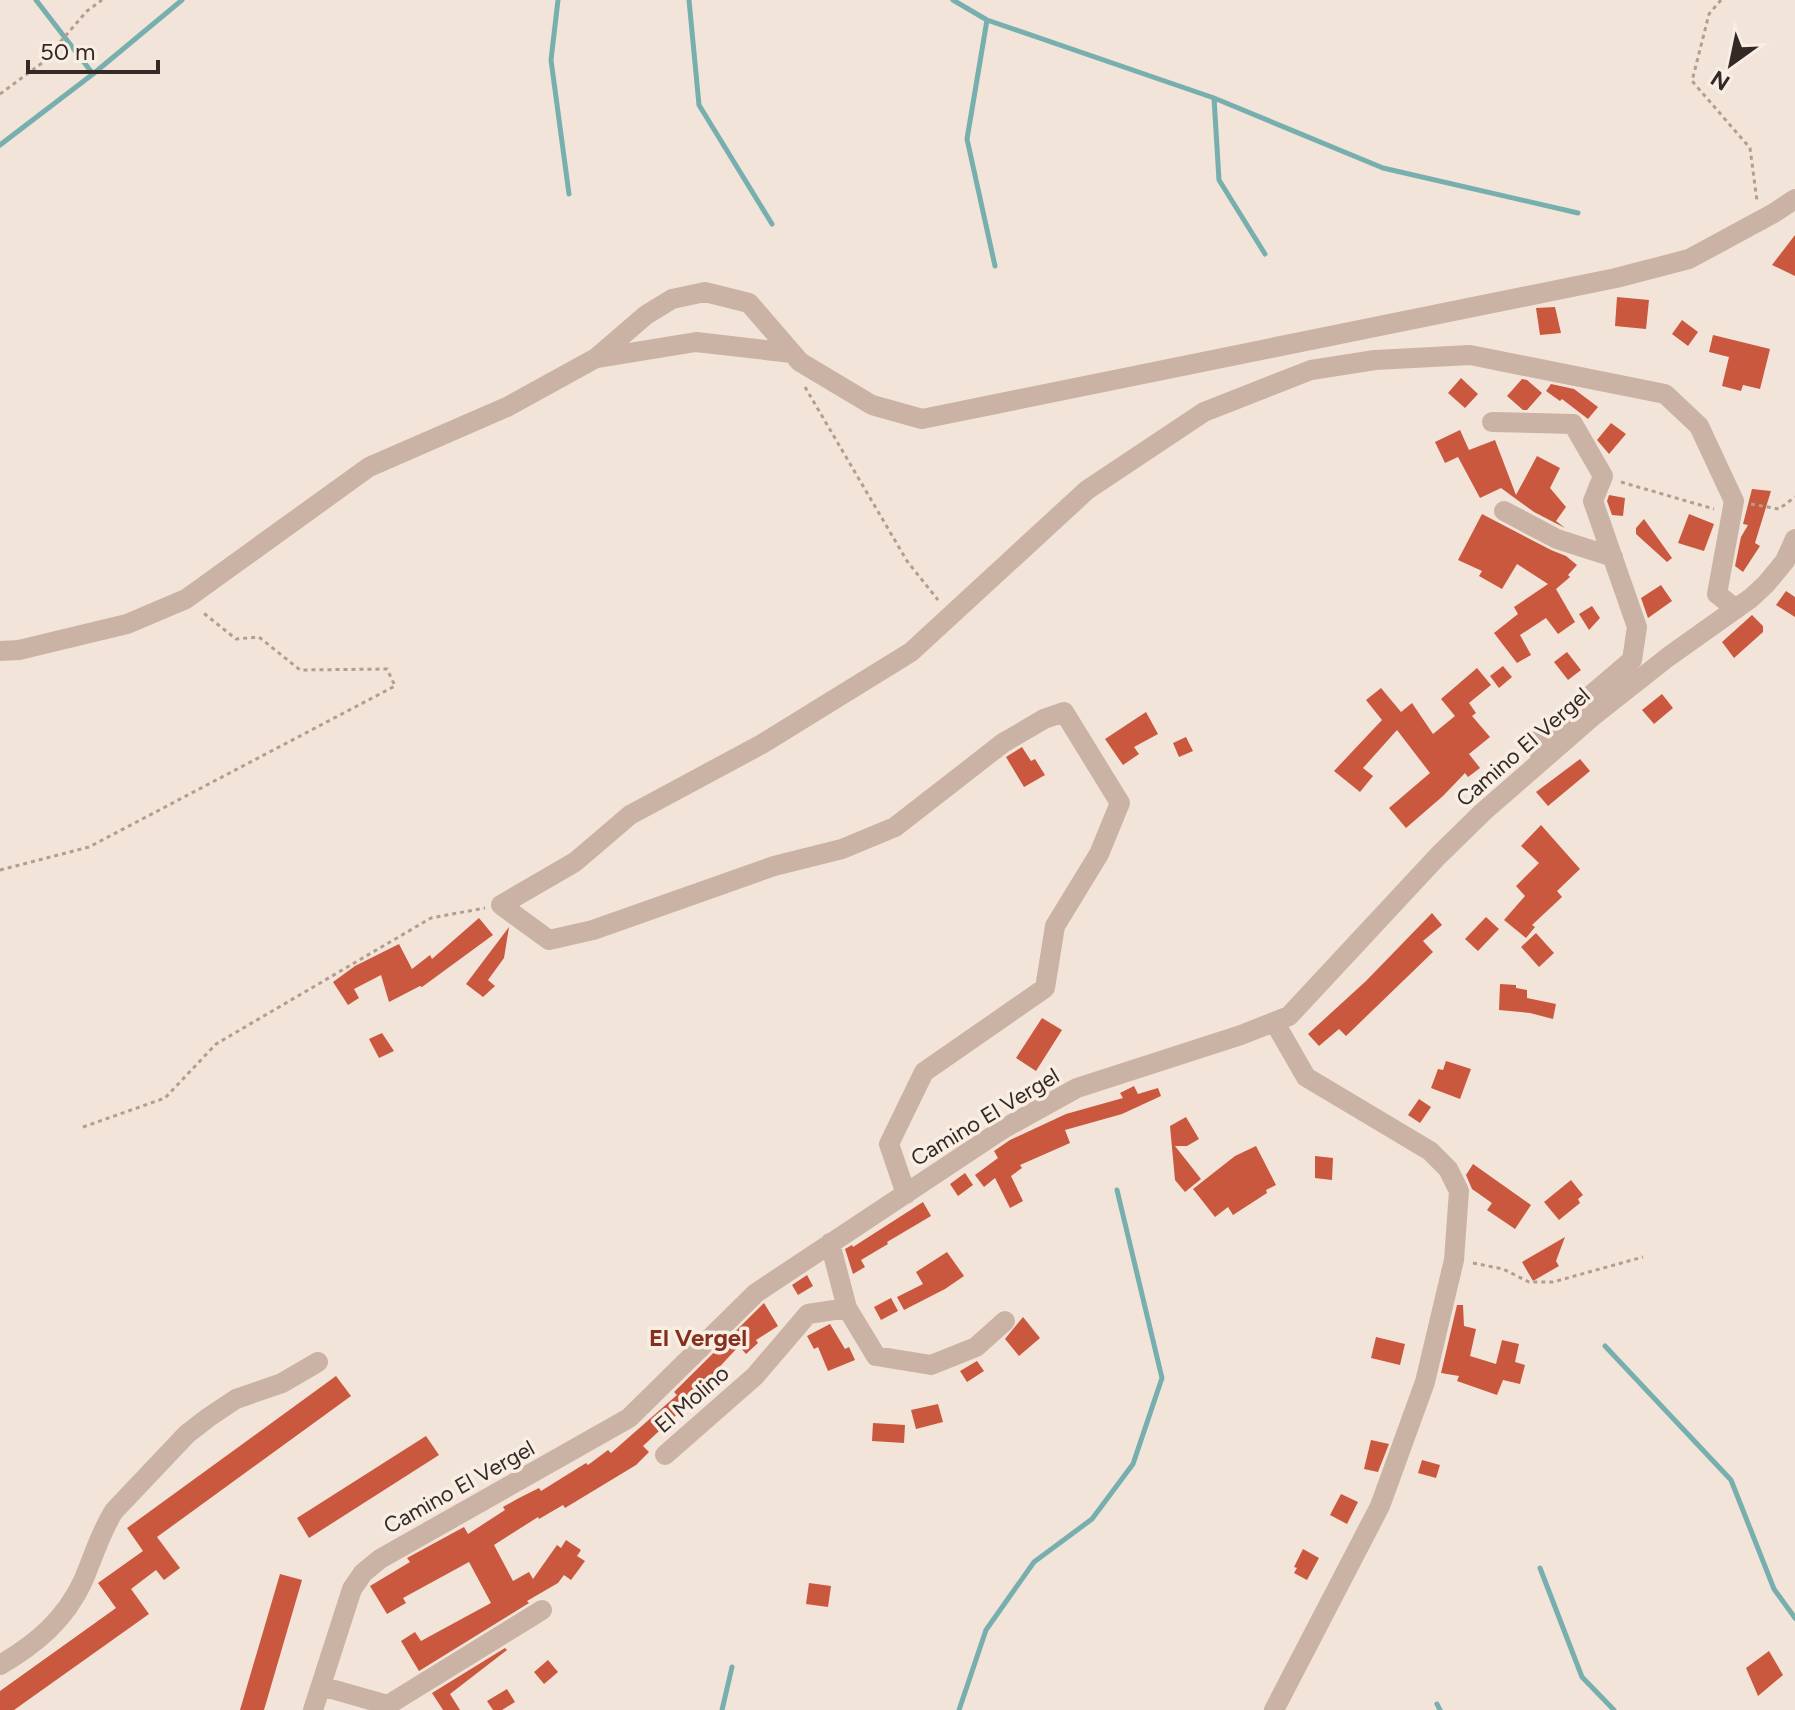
<svg xmlns="http://www.w3.org/2000/svg" width="1795" height="1710" viewBox="0 0 1795 1710" font-family="Figtree,sans-serif">
	<rect width="100%" height="100%" fill="#f2e4d8"/>
	<g fill="none" stroke-linecap="round" stroke-linejoin="round">
		<path stroke="#76afae" stroke-width="5" d="M36 0 93 74
			M558 0 551 60 569 194
			M689 0 699 105 772 224
			M953 0 987 20 1214 98 1383 168 1578 213
			M987 20 967 139 995 266
			M1214 98 1219 180 1265 254
			M0 145 93 74 182 0
			M1605 1346 1731 1480 1774 1589 1795 1618
			M1540 1568 1582 1677 1614 1710
			M1437 1704 1440 1710
			M722 1710 732 1667
			M959 1710 986 1630 1034 1562 1092 1519 1133 1464 1162 1378 1117 1190"/>
	</g>
	<path fill="#c9583e" d="M1795 235V276L1772 265Z
		M1617 297 1649 300 1646 329 1615 326Z
		M1555 307 1561 333 1540 335 1536 308Z
		M1682 320 1698 332 1688 346 1672 334Z
		M1713 335 1770 349 1760 389 1743 385 1741 391 1722 386 1729 357 1709 352Z
		M1461 378 1478 394 1465 408 1448 393Z
		M1522 379 1527 380 1542 393 1527 410H1523L1507 396Z
		M1551 384 1574 389 1598 407 1588 419 1562 399 1560 401 1546 391Z
		M1611 423 1626 434 1609 454 1597 440Z
		M1460 430 1469 450 1495 440 1516 495 1537 456 1560 468 1550 488 1566 507 1556 521 1565 528 1534 512 1501 488 1480 498 1458 457 1445 463 1435 442Z
		M1752 489 1771 491 1755 543 1760 546 1743 572 1735 566 1741 537 1748 525 1743 524Z
		M1609 495 1625 498 1623 516 1612 515 1607 501Z
		M1482 514 1551 550 1566 556 1577 565 1568 575 1570 577 1556 589 1575 622 1558 634 1546 618 1520 635 1531 655 1517 663 1494 633 1518 614 1514 607 1548 584 1517 564 1502 589 1479 576 1482 571 1458 560Z
		M1689 514 1714 524 1704 551 1678 543Z
		M1644 519 1672 558 1667 562 1636 534V528Z
		M1661 585 1672 601 1648 618 1641 598Z
		M1786 591 1795 597V617L1776 605Z
		M1592 606 1600 618 1589 630 1579 614Z
		M1752 615 1763 626V632L1734 658 1722 642Z
		M1567 652 1581 670 1568 680 1554 662Z
		M1503 666 1512 677 1499 688 1490 676Z
		M1477 668 1491 685 1469 703 1476 713 1472 716 1490 737 1469 754 1480 768 1468 777 1465 773 1443 796 1406 828 1389 808 1430 773 1397 730 1363 768 1373 776 1360 792 1334 771 1382 720 1366 700 1381 688 1401 712 1412 703 1433 734 1455 716 1441 699Z
		M1662 694 1673 708 1654 724 1642 710Z
		M1146 712 1158 734 1134 747 1139 754 1123 765 1105 739Z
		M1186 737 1193 751 1179 757 1173 743Z
		M1022 747 1031 761 1035 759 1045 775 1024 787 1006 757Z
		M1580 759 1590 771 1548 806 1536 792Z
		M1541 825 1580 869 1557 891 1562 897 1532 925 1535 927 1526 938 1504 920 1525 896 1516 886 1539 863 1521 846Z
		M1432 913 1442 925 1423 941 1433 952 1346 1036 1339 1029 1319 1046 1308 1034 1366 981Z
		M1486 917 1499 929 1478 951 1465 939Z
		M479 918 493 935 422 987 420 986 389 1002 381 975 354 989 359 998 348 1005 333 982 355 966 399 944 412 969 430 955 432 959Z
		M509 927 504 958 488 980 495 986 483 997 466 984Z
		M1536 933 1554 953 1539 967 1521 947Z
		M1500 984 1516 985V988L1527 990V998L1556 1004 1553 1019 1530 1013 1499 1010Z
		M1042 1018 1062 1030 1036 1071 1016 1058Z
		M382 1033 394 1051 379 1058 369 1039Z
		M1446 1061 1471 1069 1460 1099 1431 1088 1438 1069 1443 1070Z
		M1134 1086 1138 1094 1158 1088 1161 1096 1122 1114 1065 1130 1070 1143 1020 1165 1022 1168 1011 1176 1023 1201 1010 1208 995 1178 984 1187 975 1175 998 1158 994 1151 1010 1140 1066 1114 1123 1098 1120 1093Z
		M1419 1099 1431 1107 1420 1123 1408 1115Z
		M1186 1117 1199 1139 1187 1146H1175L1201 1179 1185 1192 1175 1180 1170 1126Z
		M1256 1146 1276 1185 1266 1190 1267 1193 1233 1215 1228 1207 1215 1217 1193 1189 1235 1156Z
		M1315 1156 1333 1158 1332 1180 1315 1178Z
		M1473 1164 1531 1205 1515 1229 1487 1210 1492 1203 1472 1189 1466 1175Z
		M965 1173 973 1185 958 1196 950 1184Z
		M1571 1180 1583 1195 1578 1199 1580 1203 1559 1220 1544 1202Z
		M923 1202 931 1216 887 1242 888 1244 861 1260 865 1267 853 1274 845 1249 852 1245 853 1247Z
		M1565 1237 1556 1261 1559 1266 1533 1281 1522 1262Z
		M947 1252 964 1276 945 1289 904 1310 897 1297 923 1284 916 1272Z
		M807 1275 813 1286 798 1295 792 1285Z
		M891 1298 898 1311 881 1320 874 1307Z
		M764 1303 778 1326 756 1340 758 1343 746 1354 739 1346 697 1391 704 1398 692 1410 687 1405 643 1446 649 1452 636 1465 565 1508 563 1505 539 1519 538 1517 494 1545 513 1581 529 1572 533 1579 557 1545 561 1548 566 1540 581 1550 577 1556 585 1561 571 1580 564 1575 558 1583 527 1601 529 1603 419 1671 401 1641 415 1632 421 1641 491 1603 469 1562 403 1598 406 1603 387 1614 370 1586 410 1562 407 1558 464 1527 468 1534 505 1510 503 1507 519 1498 539 1488 541 1491 586 1463 588 1465 608 1450 611 1453 677 1395 674 1392Z
		M1457 1305H1463L1464 1326 1476 1329 1470 1356 1496 1364 1502 1340 1519 1344 1515 1362 1525 1365 1520 1384 1503 1380 1497 1395 1457 1381 1459 1376 1441 1373Z
		M1023 1317 1040 1338 1019 1356 1005 1339Z
		M830 1324 845 1349 849 1347 855 1360 828 1371 818 1347 814 1349 807 1336Z
		M1376 1337 1405 1344 1400 1365 1371 1358Z
		M977 1361 984 1371 967 1382 960 1371Z
		M336 1376 351 1396 157 1537 180 1568 164 1580 156 1570 131 1589 149 1614 14 1710H0V1691L116 1608 98 1583 143 1551 127 1528Z
		M938 1404 943 1422 916 1429 911 1410Z
		M873 1423 905 1425 904 1443 872 1441Z
		M426 1436 439 1455 309 1538 297 1518Z
		M1371 1440 1389 1444 1378 1472 1364 1469Z
		M1422 1460 1440 1465 1436 1478 1418 1473Z
		M1341 1494 1358 1502 1347 1524 1330 1515Z
		M1303 1549 1319 1558 1307 1580 1294 1573 1297 1568 1294 1567Z
		M280 1574 302 1580 264 1710H240Z
		M809 1583 831 1586 828 1607 806 1604Z
		M505 1648 507 1650 450 1694 460 1710H443L432 1693Z
		M1769 1651 1783 1675 1758 1696 1746 1668Z
		M548 1660 558 1672 544 1684 534 1672Z
		M507 1689 515 1702 502 1710H493L487 1701Z"/>
	<g fill="none" stroke-linecap="round" stroke-linejoin="round">
		<path stroke="#b59d8e" stroke-width="3" stroke-dasharray="4 4" stroke-linecap="butt" d="M1721 0 1709 14 1692 81 1750 148 1757 201
			M0 94 42 63 87 11 102 0
			M805 387 907 561 938 600
			M1621 482 1714 509
			M1751 504 1779 509 1795 497
			M0 870 89 847 395 686 387 669 300 670 259 637 236 639 201 611
			M83 1127 165 1098 216 1044 431 918 485 908
			M1473 1263 1503 1269 1529 1282H1553L1643 1257"/>
		<path stroke="#cab3a4" stroke-width="20" d="M598 358 696 342 792 353
			M1492 422 1573 424 1603 476 1593 501 1637 627 1632 660 1538 740 1541 760
			M1504 511 1557 539 1613 557
			M0 651 19 650 127 624 186 599 369 467 507 407 596 358 646 315 672 299 705 292 749 303 800 362 872 405 922 419 1616 278 1689 259 1774 213 1795 199
			M906 1194 889 1144 924 1072 1045 988 1055 926 1099 854 1120 803 1064 712 1044 719 1003 743 895 827 842 849 774 866 593 930 549 940 501 905 575 862 630 815 762 744 911 652 1087 490 1204 412 1311 370 1375 360 1470 355 1665 394 1699 426 1734 501 1717 594 1736 609
			M847 1308 876 1356 931 1365 976 1347 1005 1321
			M665 1455 755 1376 808 1314 847 1308 830 1243
			M0 1665C36 1644 65 1620 83 1581 93 1558 100 1533 114 1511L187 1434 209 1417 236 1399 282 1383 318 1362
			M321 1686 388 1705 542 1610
			M313 1710 352 1589 363 1573 380 1559 629 1418 756 1293 1003 1129 1077 1088 1241 1035 1289 1016 1438 856 1483 812 1592 717 1668 657 1751 598 1766 584 1785 561 1795 539
			M1274 1710 1380 1506 1425 1382 1454 1260 1459 1191 1448 1169 1430 1151 1306 1077 1275 1023"/>
	</g>
	<g text-anchor="middle" dominant-baseline="central" stroke-width="7" stroke-linejoin="round" paint-order="stroke">
		<g font-size="22" fill="#352926" stroke="#f9eee4">
			<text transform="translate(1523 747) rotate(-41)">Camino El Vergel</text>
			<text transform="translate(985 1117) rotate(-31)">Camino El Vergel</text>
			<text transform="translate(692 1399) rotate(-41)">El Molino</text>
			<text transform="translate(459 1487) rotate(-29)">Camino El Vergel</text>
		</g>
		<g font-size="24" font-weight="bold" fill="#85301d" stroke="#f9eee4">
			<text x="698" y="1337">El Vergel</text>
		</g>
	</g>
	<g transform="translate(1731 64) rotate(213)" stroke="#f9eee4" stroke-width="6" paint-order="stroke">
	<path d="M0-6L14 30L0 20L-14 30Z" fill="#352926"/>
	<text y="-12" font-size="22" font-weight="bold" text-anchor="middle" fill="#352926">N</text>
	</g>
	<path d="M28 60v12h130v-12" fill="none" stroke="#352926" stroke-width="4"/>
	<text x="40" y="60" font-size="24" fill="#352926" stroke="#f9eee4" stroke-width="6" paint-order="stroke">50 m</text>
</svg>
